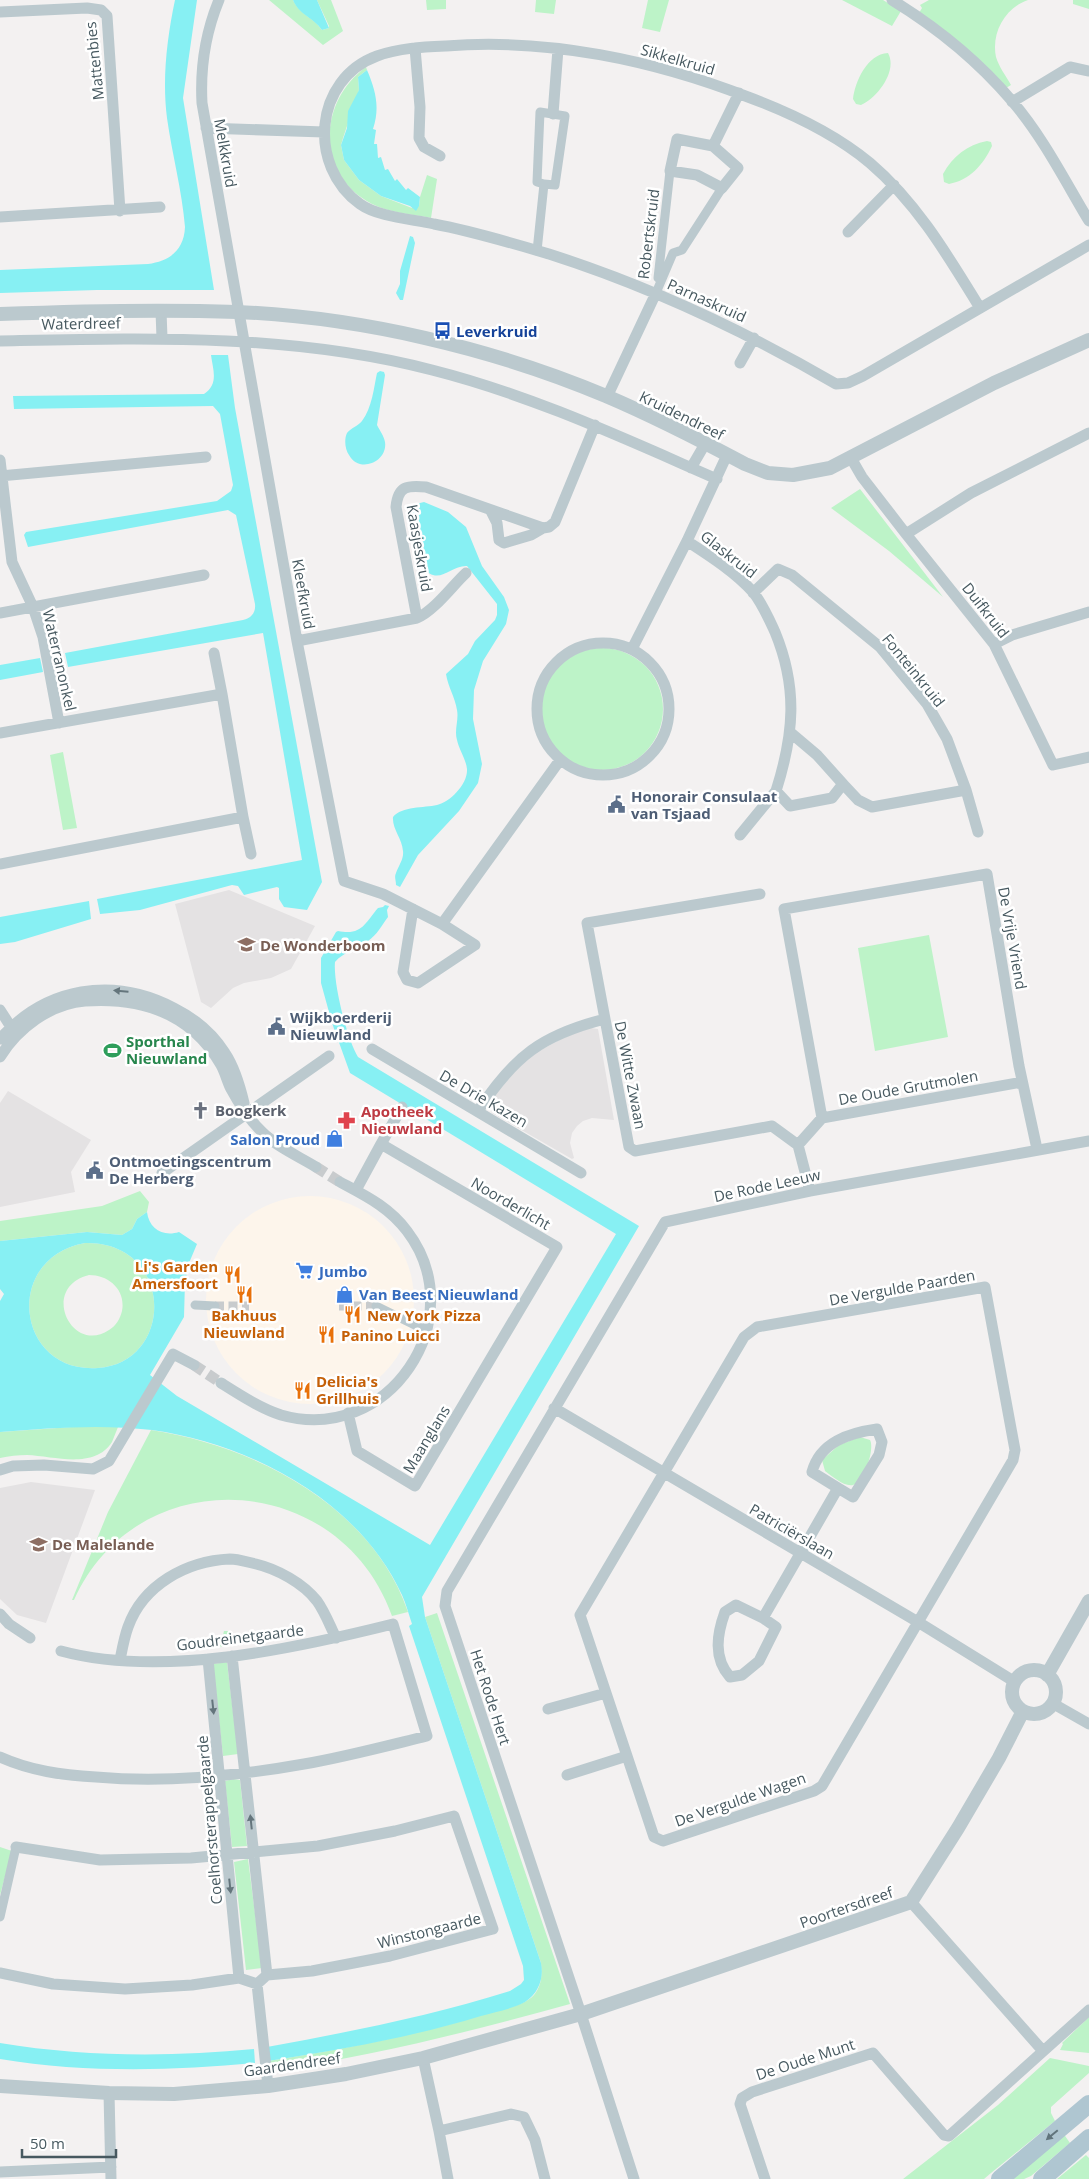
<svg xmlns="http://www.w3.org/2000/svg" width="1089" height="2179" viewBox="0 0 1089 2179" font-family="'Open Sans',sans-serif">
	<rect width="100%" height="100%" fill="#f3f1f1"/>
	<path fill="#fdf5eb" d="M206 1300a104 104 0 1 1 208 0a104 104 0 1 1-208 0Z"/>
	<path fill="#e4e2e3" d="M229 890 315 926 291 969 271 978 244 983 233 988 211 1008 201 1002 175 904Z
		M591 1028 598 1029 614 1120 592 1118 583 1121 577 1126 572 1133 570 1143 574 1158 572 1159 492 1113 489 1105 490 1100 515 1070 537 1052 571 1034Z
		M8 1091 91 1140 71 1172 75 1192 0 1207V1103Z
		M31 1482 95 1490 46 1623 17 1615 0 1599V1488Z"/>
	<path fill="#bdf3c8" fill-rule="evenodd" d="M269 0H293C299 14 313 17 322 30L329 28V26L317 0H331L343 31 323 45Z
		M426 0H446V9L427 10Z
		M536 0H556L554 14 535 12Z
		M648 0H669L660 32 642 28Z
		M842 0H883L901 11 892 26Z
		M929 0H1028C1005 8 991 33 996 57 999 67 1006 76 1011 85L1006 88 919 13 922 8 920 5Z
		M1073 0H1089V9L1073 4Z
		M888 53C898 71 877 98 861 105L856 104 853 99C855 82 867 54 888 53Z
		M366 67 367 70 358 77 359 90 343 138 341 145 344 160 359 180 381 196 412 208 419 206 420 197 427 175 437 179 431 218C412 214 390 213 372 204 315 175 318 102 366 67Z
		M987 141 991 142 992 146C983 165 970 180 949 184L944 182 943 174C953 156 967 145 987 141Z
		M860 489 943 597 889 551 831 508Z
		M541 709a61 61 0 1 1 122 0a61 61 0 1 1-122 0Z
		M63 752 77 828 63 830 50 755Z
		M929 935 948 1037 875 1051 858 948Z
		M140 1191 149 1202 147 1212 137 1219 132 1229 122 1235 87 1232 0 1241V1221L102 1206Z
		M85 1243C174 1241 176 1362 98 1368 16 1374 2 1258 85 1243ZM89 1275C109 1275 126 1290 122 1311 120 1319 116 1326 109 1330 72 1355 39 1288 89 1275Z
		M72 1427H118C116 1432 114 1437 112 1442 94 1470 54 1456 27 1455 18 1455 9 1456 0 1458V1432Z
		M151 1430C255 1446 372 1506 408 1612L392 1616C340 1470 138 1458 74 1600H72L108 1512Z
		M860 1437 870 1440C875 1449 864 1482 853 1485 844 1487 832 1476 825 1471L822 1460 839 1445Z
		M437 1613 570 2004C471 2031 373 2057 271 2070L268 2061C343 2049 419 2035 492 2012 505 2008 524 2006 534 1995 542 1985 542 1975 541 1963L425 1617Z
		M224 1631H230V1634L238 1635 240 1642 236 1645 216 1647 212 1643V1638L223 1635Z
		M227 1662 238 1754 223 1756 213 1664Z
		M233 1779 240 1780 247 1846 232 1847 225 1781Z
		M0 1847 12 1851 0 1895Z
		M248 1859 262 1968 246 1970 234 1862Z
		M1089 2017V2053L1060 2050 1063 2044 1062 2043Z
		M1050 2058 1089 2066V2073L1051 2107V2113L1055 2121 991 2173 984 2179H903L998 2105Z
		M1063 2133 1070 2143 1031 2176 1024 2179H1007Z
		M1086 2155 1089 2158V2179H1057Z"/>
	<path fill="#87f0f3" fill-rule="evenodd" d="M175 0H197L183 98 214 290H97L0 293V270L148 264C170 261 184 250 185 227 182 190 172 154 167 118 162 79 167 38 175 0Z
		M293 0H317L329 28 322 30C313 17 299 15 293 0Z
		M367 70C376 91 380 108 373 129L376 130 374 144H377L378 158 381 157 385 170 388 169 395 181 397 179 406 190 408 188 420 197 419 206 416 211 410 206 381 196 359 180 344 160 341 145 347 128 348 111 359 90 358 77Z
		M410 236 413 237 415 243 403 300H400L396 293 400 284V271Z
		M211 355H228L235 408 322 882 307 910 284 907 279 899V888L277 887 244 895 238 886 232 885 140 910 100 914 97 899 302 860 263 633 68 667 65 653 243 620C251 618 256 613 255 604L236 515 228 510 28 547 24 535 26 532 217 501 231 491 233 485 220 414 213 406 14 409 13 396 204 394C219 384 213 370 211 355Z
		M380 371 384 372 385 375 377 425C380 431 384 436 385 442 388 462 359 474 349 455 345 450 344 439 347 433 351 428 358 426 362 421 372 408 374 387 377 373Z
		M424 502 448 512 466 527 482 566 504 597 509 610 506 624 483 661 474 690 473 719 482 764 478 783 459 811 418 855 400 887 396 885C396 880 394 877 396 873 399 865 404 859 403 851 402 838 392 829 393 817 402 806 424 808 437 805 450 802 468 784 467 769 466 759 459 750 457 740 454 730 459 720 457 710 455 697 448 687 446 674L468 654 475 641 495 620 497 615V604L467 566C450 565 438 588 422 566L413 510 416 504Z
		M40 658 43 672 0 680V665Z
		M89 901 91 919 15 942 0 944V917Z
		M385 905 389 906 387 910 388 917C382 925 377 935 368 941 358 949 343 952 335 962 333 983 347 1039 358 1057L639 1226 422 1597 425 1617 541 1963C544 1978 539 1993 525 2002 512 2009 495 2012 481 2016 412 2037 340 2050 268 2061L267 2047C349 2032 430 2016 510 1991L521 1984 524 1980 523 1966 409 1626 412 1624C409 1615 406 1604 402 1595 359 1501 251 1444 152 1430 101 1424 50 1428 0 1432V1301L4 1294 0 1289V1241L87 1232 122 1235 132 1229 137 1219 147 1212C149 1229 163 1237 179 1232L197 1244 189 1263 185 1282 184 1317 150 1375 177 1396 430 1545 616 1234 350 1073 332 1023 321 983V958L336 932 338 931C362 936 365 923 378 908L383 907ZM85 1243C174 1241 176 1362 98 1368 16 1374 2 1258 85 1243Z
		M0 2043C84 2057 170 2057 254 2049L255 2063C171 2071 84 2073 0 2059Z"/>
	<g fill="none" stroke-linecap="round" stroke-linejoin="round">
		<path stroke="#c8cbcd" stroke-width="9" stroke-dasharray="9 4.5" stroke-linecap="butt" d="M215 1306H249
			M339 1306H376"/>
		<path stroke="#c8cbcd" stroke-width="11" stroke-dasharray="11 5.5" stroke-linecap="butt" d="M316 1167 340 1182
			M194 1365 221 1383"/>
		<path stroke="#bbc9ce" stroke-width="9" d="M537 251 544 184 537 182 540 112 565 116 555 185 544 184
			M658 278 670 171
			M656 293 673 253 682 250 722 188
			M195 1305 215 1306
			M376 1306 427 1331
			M0 1917 16 1847"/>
		<path stroke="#bbc9ce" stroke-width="11" d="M219 0C205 34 200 66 202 103L297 641 344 881 383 894 442 924 475 945 418 983 407 980 403 972 413 909
			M892 0C936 27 979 62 1012 101 1043 137 1065 181 1089 221
			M0 12 87 8 101 10 107 16 120 211
			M415 48 420 107 419 138 424 147 440 156
			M1012 102 1070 67 1089 71
			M553 114 558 49
			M206 128 324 132
			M677 139 713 146 738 168 722 188 697 175 670 171Z
			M713 146 739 93
			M0 217 160 207
			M848 232 894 185
			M980 308C948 256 917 203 870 163 834 133 791 113 748 97 653 60 548 38 446 46 423 47 399 48 377 56 314 79 307 166 360 204 378 217 412 219 434 224 472 231 512 243 549 254 649 286 745 331 836 384L848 383 863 376 1089 245
			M161 311 162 338
			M0 341C145 338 290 333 432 370 531 395 623 438 717 479
			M740 363 754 338
			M607 397 656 293
			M851 458 862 477 906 534 994 644 1053 765 1089 757
			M0 460 12 562 33 607 43 637 59 723
			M691 468 705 444
			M0 476 206 457
			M491 511 497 523 499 540 504 543 531 535 543 528
			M906 534 971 493 1089 433
			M687 541C710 556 735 572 753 592 762 603 769 619 775 632 798 688 794 734 776 791L790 806 832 798 843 784 858 800 872 807 966 790
			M753 593 778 569 792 575 880 647 927 704 947 739 966 790 978 832
			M0 613 204 575
			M417 618C434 611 452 586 466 573
			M297 641 417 618 396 507C398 486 407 485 426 487L543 528 549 527 555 522 595 425
			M537 709a66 66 0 1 1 132 0a66 66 0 1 1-132 0Z
			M994 644 1012 635 1089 612
			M632 649 687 541 727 455
			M214 653 222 694
			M0 733 222 694 243 817 0 864
			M791 733 817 755 843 784
			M243 817 251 854
			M740 835 776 791
			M760 894 587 923 629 1147 635 1151 772 1126 798 1145 810 1191
			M442 924 560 760
			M0 1010 11 1027
			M0 1039C46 987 113 976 174 1008 194 1018 213 1034 225 1053 235 1068 240 1086 244 1103
			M372 1049 581 1173
			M0 1057C18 1028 50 1004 85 1001 142 997 191 1013 221 1065 225 1072 227 1081 231 1089 239 1104 250 1120 262 1132 277 1147 298 1156 316 1167
			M478 1111C514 1056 542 1035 605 1019
			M822 1118 784 909 987 874 1019 1066 1037 1149
			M381 1144 402 1107
			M798 1145 822 1118 1022 1082
			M162 1173 329 1056
			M985 1287 1015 1450 1013 1460 822 1786 814 1791 663 1841 654 1837 580 1615 744 1337 757 1327Z
			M221 1383C240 1395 260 1408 281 1415 388 1446 474 1319 407 1231 389 1207 366 1196 340 1182
			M554 1408 918 1622 1015 1682
			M348 1413 357 1451 415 1486 557 1247 381 1144 356 1190
			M0 1470 13 1466 44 1465 93 1469 109 1461 173 1354 194 1365
			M0 1614 9 1624 30 1638
			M763 1618 776 1627 759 1661 742 1675 730 1677C713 1658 717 1634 725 1612L736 1605 763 1618 838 1488 812 1472C820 1442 849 1433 877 1429L882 1442 879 1455 853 1497 838 1488
			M232 1656 267 1975
			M208 1659 239 1978
			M120 1660C122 1650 124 1638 128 1627 143 1585 186 1561 230 1559 238 1559 247 1562 256 1564 277 1569 303 1583 317 1601 325 1612 330 1626 336 1638
			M1052 1703 1089 1724
			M548 1709 606 1693
			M0 1757C31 1771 62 1775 96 1777 164 1783 237 1776 304 1764 345 1757 386 1746 427 1736L393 1624C293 1649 161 1678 61 1651
			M567 1775 627 1756
			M16 1847 100 1860 191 1858 318 1846 395 1831 454 1816 493 1929 390 1956 312 1971 267 1975 257 1984
			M911 1902 1043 2051
			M0 1973 53 1984 125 1989 192 1985 239 1978 257 1984
			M257 1984 268 2086
			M423 2058 439 2131 511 2114 524 2117 535 2140 545 2179
			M109 2093 111 2179
			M439 2131 448 2179
			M0 2172 111 2167
			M634 2179 581 2014 445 1606 447 1591 665 1222 810 1191 1089 1141
			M765 2179 740 2104 742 2098 752 2092 873 2053 944 2135 949 2136 1089 2010"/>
		<path stroke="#bbc9ce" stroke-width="14" d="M0 314C79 311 158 309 237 312 359 317 492 348 606 396 653 416 700 440 745 464L768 473 793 475 830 468 994 383 1089 340
			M1012 1692a22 22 0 1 1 44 0a22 22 0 1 1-44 0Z
			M1047 1675 1089 1601
			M0 2086 109 2093 174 2094 268 2086 346 2074 423 2058 581 2014 911 1902 958 1828 999 1758 1023 1711"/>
		<path stroke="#afc6d1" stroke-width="18" d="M1000 2179 1089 2104
			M1042 2179 1089 2138"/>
	</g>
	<defs><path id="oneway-solid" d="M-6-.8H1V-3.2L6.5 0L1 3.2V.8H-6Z" transform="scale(1.25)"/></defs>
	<g fill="#64757c">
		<use href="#oneway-solid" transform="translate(121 991) rotate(-175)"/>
		<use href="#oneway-solid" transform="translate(213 1707) rotate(84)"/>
		<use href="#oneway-solid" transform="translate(251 1822) rotate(-96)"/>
		<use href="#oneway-solid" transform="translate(230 1886) rotate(84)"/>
	</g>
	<use fill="#61747c" href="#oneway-solid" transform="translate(1052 2135) rotate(140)"/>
	<defs>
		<symbol id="bus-bare" viewBox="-9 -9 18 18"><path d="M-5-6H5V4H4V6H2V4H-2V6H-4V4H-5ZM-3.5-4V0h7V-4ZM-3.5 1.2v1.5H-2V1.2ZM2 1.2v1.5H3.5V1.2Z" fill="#1a4fb4" stroke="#fff" stroke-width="2.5" paint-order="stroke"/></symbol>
		<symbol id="civic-bare" viewBox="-9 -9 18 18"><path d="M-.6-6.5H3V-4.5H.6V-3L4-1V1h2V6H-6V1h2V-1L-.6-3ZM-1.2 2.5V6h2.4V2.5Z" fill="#5c6f8a" stroke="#fff" stroke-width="2.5" paint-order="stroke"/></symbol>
		<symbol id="school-bare" viewBox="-9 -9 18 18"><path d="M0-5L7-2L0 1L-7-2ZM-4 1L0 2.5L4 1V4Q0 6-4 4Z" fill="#8d6e63" stroke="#fff" stroke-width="2.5" paint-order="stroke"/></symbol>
		<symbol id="stadium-bare" viewBox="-9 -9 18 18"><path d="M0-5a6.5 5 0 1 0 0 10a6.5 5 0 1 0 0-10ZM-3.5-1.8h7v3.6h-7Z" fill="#2e9e5b" stroke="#fff" stroke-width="2.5" paint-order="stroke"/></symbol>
		<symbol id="church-bare" viewBox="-9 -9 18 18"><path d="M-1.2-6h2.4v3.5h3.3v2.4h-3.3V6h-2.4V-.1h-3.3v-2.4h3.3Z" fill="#6b7280" stroke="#fff" stroke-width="2.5" paint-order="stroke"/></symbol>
		<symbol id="pharmacy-bare" viewBox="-9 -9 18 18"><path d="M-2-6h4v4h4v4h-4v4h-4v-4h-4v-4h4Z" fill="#e0444e" stroke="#fff" stroke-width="2.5" paint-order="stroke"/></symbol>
		<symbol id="shop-bare" viewBox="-9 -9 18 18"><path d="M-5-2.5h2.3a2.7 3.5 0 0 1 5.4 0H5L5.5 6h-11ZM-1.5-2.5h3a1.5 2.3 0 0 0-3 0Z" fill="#3f7fe0" stroke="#fff" stroke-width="2.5" paint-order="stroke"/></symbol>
		<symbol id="supermarket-bare" viewBox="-9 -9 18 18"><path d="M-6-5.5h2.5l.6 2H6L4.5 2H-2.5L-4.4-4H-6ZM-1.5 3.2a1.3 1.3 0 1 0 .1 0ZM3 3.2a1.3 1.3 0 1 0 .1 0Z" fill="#3f7fe0" stroke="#fff" stroke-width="2.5" paint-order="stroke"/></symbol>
		<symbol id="restaurant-bare" viewBox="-9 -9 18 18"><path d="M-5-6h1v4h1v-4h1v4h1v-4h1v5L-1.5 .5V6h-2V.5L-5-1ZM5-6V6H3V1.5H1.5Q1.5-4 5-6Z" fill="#e8710a" stroke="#fff" stroke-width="2.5" paint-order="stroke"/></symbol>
	</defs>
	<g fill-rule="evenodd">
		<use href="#bus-bare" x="430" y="318" width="25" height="25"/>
		<use href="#civic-bare" x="604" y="792" width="25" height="25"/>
		<use href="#school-bare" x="234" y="932" width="25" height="25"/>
		<use href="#civic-bare" x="264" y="1014" width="25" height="25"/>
		<use href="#stadium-bare" x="100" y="1038" width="25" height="25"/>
		<use href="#church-bare" x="188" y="1098" width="25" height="25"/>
		<use href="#pharmacy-bare" x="334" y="1108" width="25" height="25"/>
		<use href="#shop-bare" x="322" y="1126" width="25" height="25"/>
		<use href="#civic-bare" x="82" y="1158" width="25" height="25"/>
		<use href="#supermarket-bare" x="292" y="1258" width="25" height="25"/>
		<use href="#restaurant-bare" x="220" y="1262" width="25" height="25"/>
		<use href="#restaurant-bare" x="232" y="1282" width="25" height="25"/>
		<use href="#shop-bare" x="332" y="1282" width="25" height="25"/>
		<use href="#restaurant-bare" x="340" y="1302" width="25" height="25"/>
		<use href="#restaurant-bare" x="314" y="1322" width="25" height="25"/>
		<use href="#restaurant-bare" x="290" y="1378" width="25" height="25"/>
		<use href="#school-bare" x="26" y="1532" width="25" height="25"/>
	</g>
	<g text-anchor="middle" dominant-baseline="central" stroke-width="5" stroke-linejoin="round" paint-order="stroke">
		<g font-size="15" fill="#475960" stroke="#fff">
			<text transform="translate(678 59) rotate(16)">Sikkelkruid</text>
			<text transform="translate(94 61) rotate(-96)">Mattenbies</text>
			<text transform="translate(226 153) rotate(80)">Melkkruid</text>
			<text transform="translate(648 234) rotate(-83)">Robertskruid</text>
			<text transform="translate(707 300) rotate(24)">Parnaskruid</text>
			<text transform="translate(81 323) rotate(-1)">Waterdreef</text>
			<text transform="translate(682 415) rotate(26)">Kruidendreef</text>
			<text transform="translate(420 548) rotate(80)">Kaasjeskruid</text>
			<text transform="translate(729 554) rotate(38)">Glaskruid</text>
			<text transform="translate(304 594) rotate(80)">Kleefkruid</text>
			<text transform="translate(986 610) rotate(52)">Duifkruid</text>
			<text transform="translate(60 660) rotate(77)">Waterranonkel</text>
			<text transform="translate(914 670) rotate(51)">Fonteinkruid</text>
			<text transform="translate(1013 938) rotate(80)">De Vrije Vriend</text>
			<text transform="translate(631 1075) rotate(79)">De Witte Zwaan</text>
			<text transform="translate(908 1087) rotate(-10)">De Oude Grutmolen</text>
			<text transform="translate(484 1098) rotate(30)">De Drie Kazen</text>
			<text transform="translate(767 1185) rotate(-12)">De Rode Leeuw</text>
			<text transform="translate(511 1203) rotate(30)">Noorderlicht</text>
			<text transform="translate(902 1287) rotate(-10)">De Vergulde Paarden</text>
			<text transform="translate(426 1439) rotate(-59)">Maanglans</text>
			<text transform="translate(792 1531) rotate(30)">Patriciërslaan</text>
			<text transform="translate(240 1637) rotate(-7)">Goudreinetgaarde</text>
			<text transform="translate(491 1697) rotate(72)">Het Rode Hert</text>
			<text transform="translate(740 1799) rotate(-19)">De Vergulde Wagen</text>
			<text transform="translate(209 1820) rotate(-95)">Coelhorsterappelgaarde</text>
			<text transform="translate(846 1907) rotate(-19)">Poortersdreef</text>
			<text transform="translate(429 1930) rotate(-14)">Winstongaarde</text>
			<text transform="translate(805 2059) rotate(-18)">De Oude Munt</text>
			<text transform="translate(292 2064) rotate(-8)">Gaardendreef</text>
		</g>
		<g font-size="15" font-weight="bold" fill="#164399" stroke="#fff" text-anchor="start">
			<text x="456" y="331">Leverkruid</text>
		</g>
		<g font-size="15" font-weight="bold" fill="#4e5e75" stroke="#fff" text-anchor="start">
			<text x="631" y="796">Honorair Consulaat<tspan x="631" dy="17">van Tsjaad</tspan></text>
			<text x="290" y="1017">Wijkboerderij<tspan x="290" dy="17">Nieuwland</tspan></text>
			<text x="109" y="1161">Ontmoetingscentrum<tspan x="109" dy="17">De Herberg</tspan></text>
		</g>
		<g font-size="15" font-weight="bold" fill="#785e54" stroke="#fff" text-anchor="start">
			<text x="260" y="945">De Wonderboom</text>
			<text x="52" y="1544">De Malelande</text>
		</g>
		<g font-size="15" font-weight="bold" fill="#27864d" stroke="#fff" text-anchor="start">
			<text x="126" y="1041">Sporthal<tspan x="126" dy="17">Nieuwland</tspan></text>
		</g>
		<g font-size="15" font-weight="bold" fill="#5b616d" stroke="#fff" text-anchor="start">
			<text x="215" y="1110">Boogkerk</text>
		</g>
		<g font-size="15" font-weight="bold" fill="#be3a42" stroke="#fff" text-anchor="start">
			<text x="361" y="1111">Apotheek<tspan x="361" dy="17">Nieuwland</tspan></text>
		</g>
		<g font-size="15" font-weight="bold" fill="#366cbe" stroke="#fff" text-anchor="start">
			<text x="320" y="1139" text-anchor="end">Salon Proud</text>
			<text x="319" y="1271">Jumbo</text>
			<text x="359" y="1294">Van Beest Nieuwland</text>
		</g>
		<g font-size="15" font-weight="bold" fill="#c56008" stroke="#fff" text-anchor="start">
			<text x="218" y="1266" text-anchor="end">Li's Garden<tspan x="218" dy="17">Amersfoort</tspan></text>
			<text x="244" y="1315" text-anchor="middle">Bakhuus<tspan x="244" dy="17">Nieuwland</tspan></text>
			<text x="367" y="1315">New York Pizza</text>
			<text x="341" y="1335">Panino Luicci</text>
			<text x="316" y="1381">Delicia's<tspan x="316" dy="17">Grillhuis</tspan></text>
		</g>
	</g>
	<path d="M22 2149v8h94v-8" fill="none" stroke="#475960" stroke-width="2.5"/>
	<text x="30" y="2149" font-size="15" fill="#475960" stroke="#ffffff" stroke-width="4" paint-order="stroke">50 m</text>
</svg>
